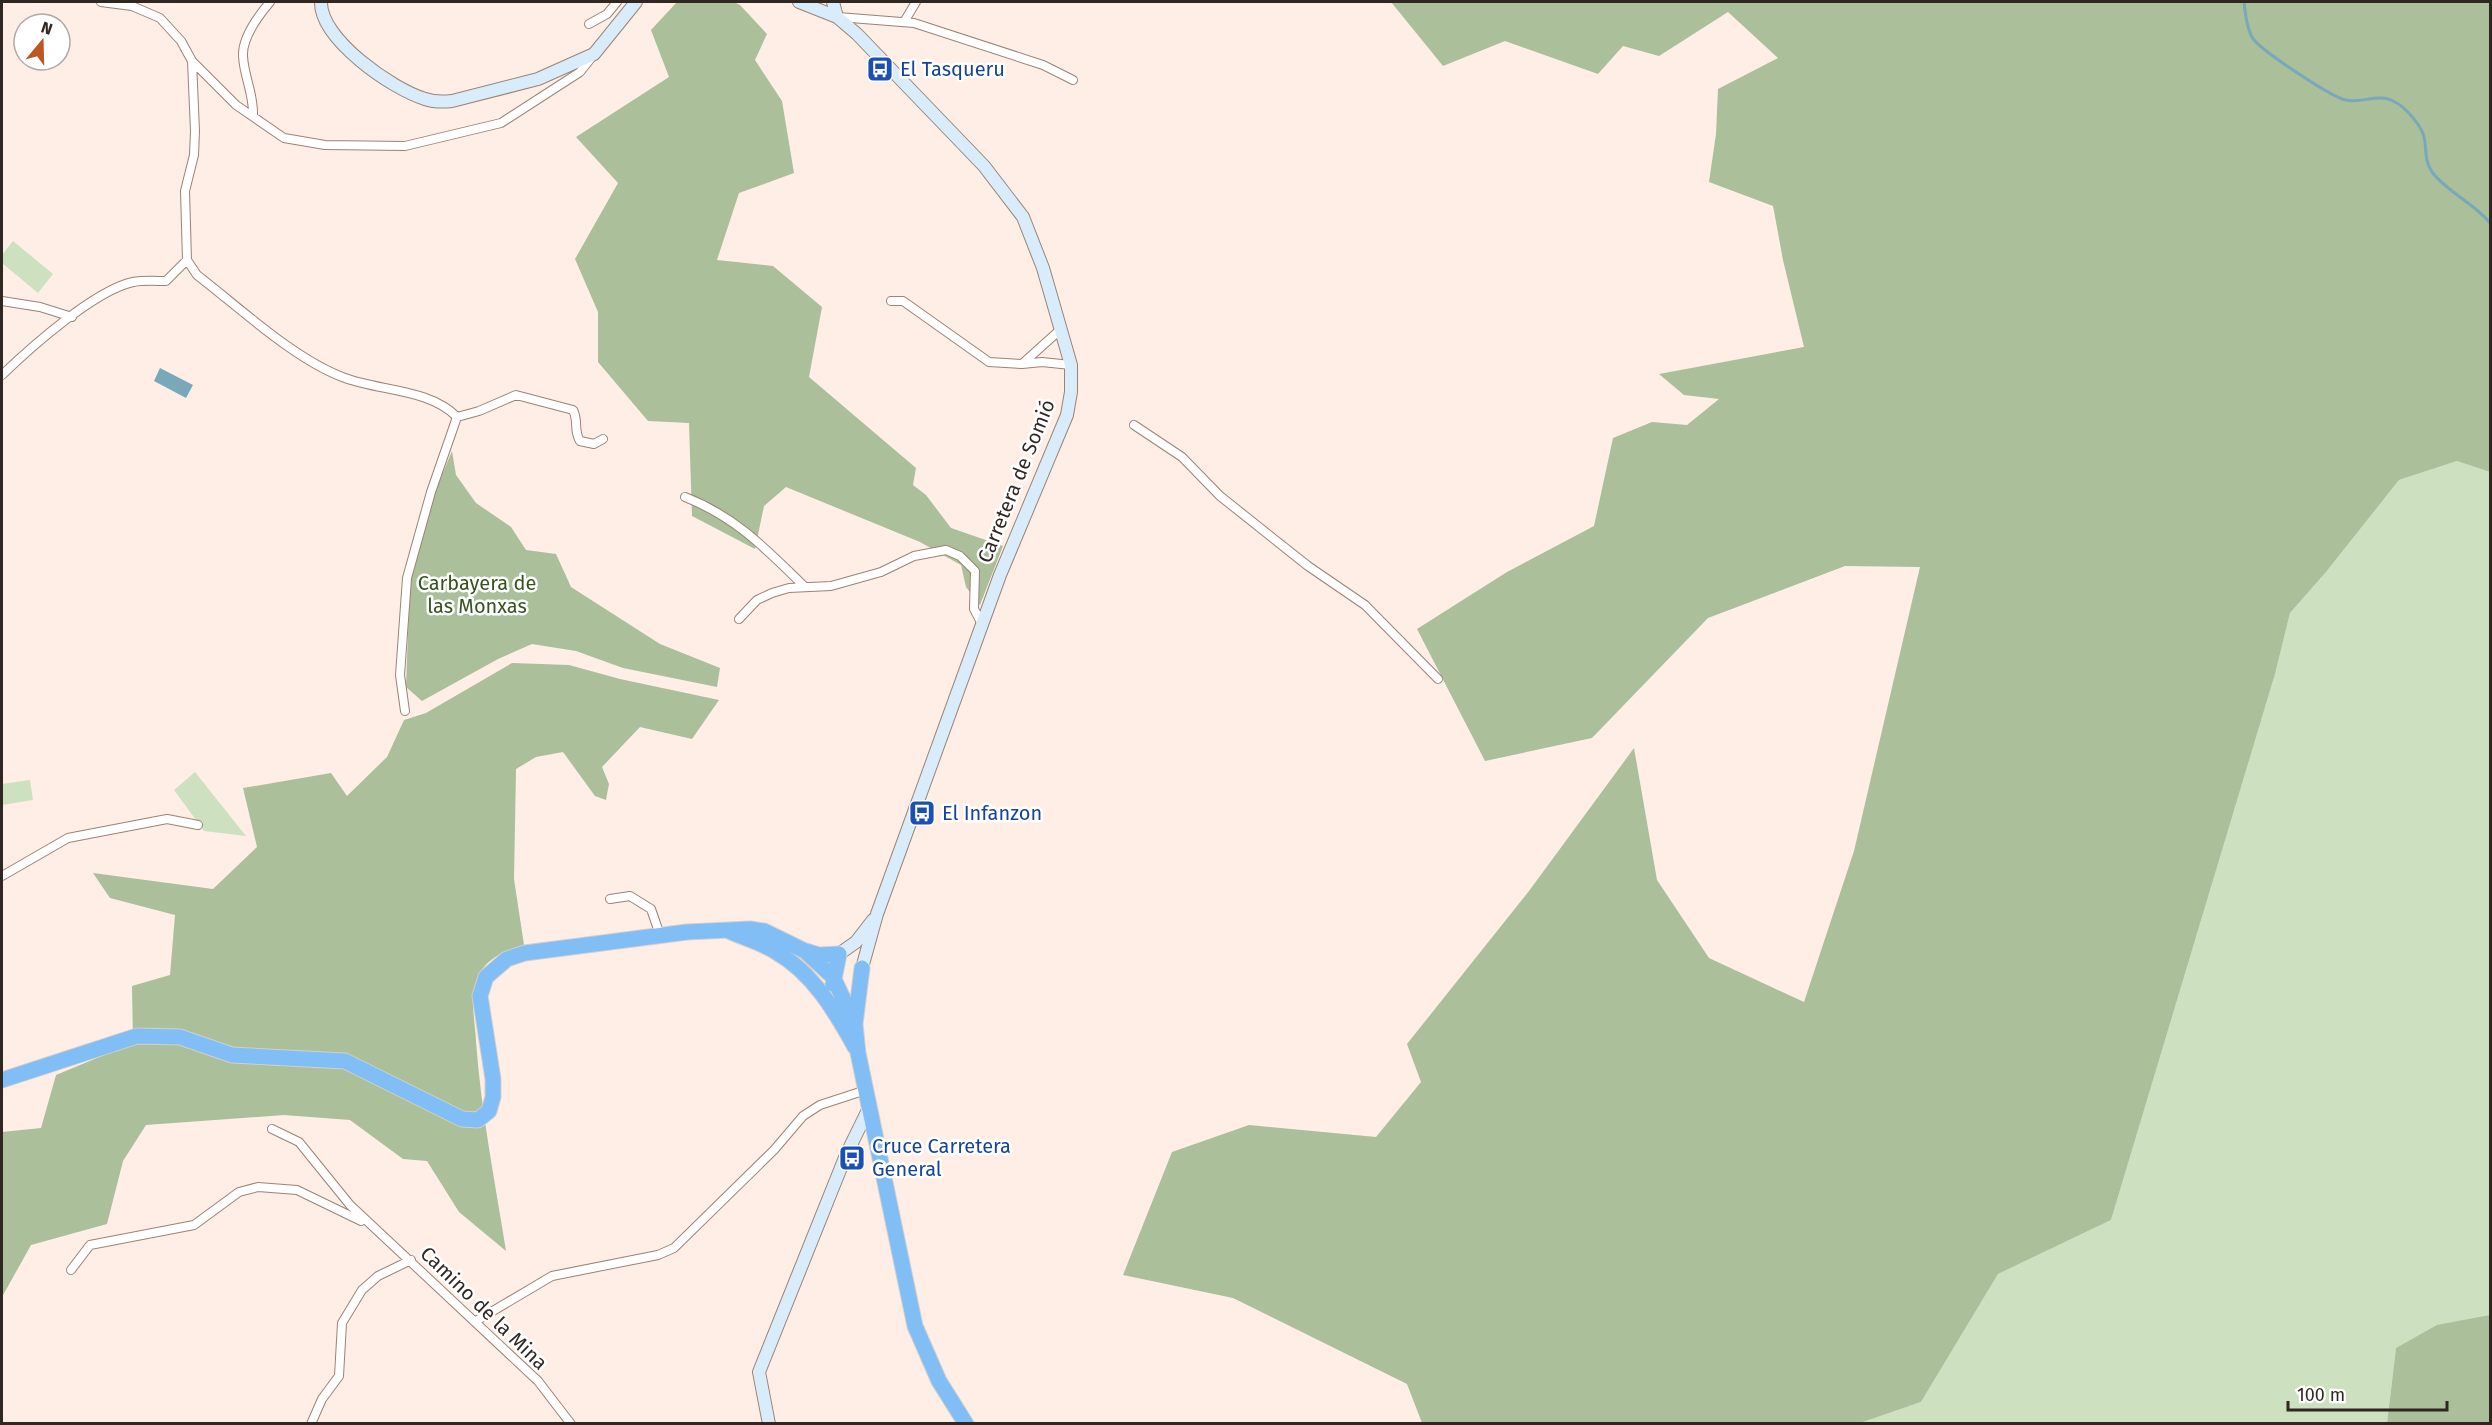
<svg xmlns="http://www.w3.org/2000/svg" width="2492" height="1425" viewBox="0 0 2492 1425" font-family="'Fira Sans',sans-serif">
	<rect width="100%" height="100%" fill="#feeee6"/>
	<path fill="#cde0bf" d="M13 241 53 274 38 293 2 263V255Z
		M2457 461 2490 472V1315L2466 1321 2396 1348 2387 1423 1857 1424 1921 1402 1998 1274 2111 1220 2275 674 2290 613 2326 572 2399 480Z
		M195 772 246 836 204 831 174 790Z
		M30 780 33 800 2 805V784Z"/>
	<path fill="#aabf9a" d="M677 2H734L740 5 767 34 755 60 782 101 794 173 739 193 717 260 773 266 822 307 809 377 916 468 913 485 926 495 951 528 1003 546 980 605 966 587 961 565 920 542 786 487 764 506 755 549 692 516 689 423 648 421 598 362V312L575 259 618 183 576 137 669 77 651 30Z
		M1391 2H2490V472L2457 461 2399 480 2326 572 2290 613 2275 674 2111 1220 1998 1274 1921 1402 1857 1424 1422 1423 1407 1384 1233 1298 1123 1275 1172 1152 1249 1125 1376 1137 1421 1082 1407 1044 1529 891 1634 748 1657 880 1709 958 1804 1002 1854 851 1920 567 1845 566 1708 618 1592 738 1485 761 1417 629 1507 572 1594 526 1613 438 1652 422 1687 425 1719 399 1684 395 1659 374 1804 347 1783 260 1773 206 1709 182 1716 134 1718 89 1778 58 1728 12 1659 56 1623 46 1598 74 1505 41 1443 66Z
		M452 451 456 475 476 503 511 527 526 550 556 554 571 587 660 644 720 668 717 687 623 668 576 651 532 644 498 659 422 701 406 687 410 578 434 494Z
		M512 663 569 665 620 679 719 700 692 739 640 727 602 767 609 784 606 800 595 796 563 752 536 757 516 769 514 879 524 945C504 951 483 959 476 982 470 1000 475 1022 476 1041 481 1112 495 1181 506 1251L459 1212 427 1161 403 1159 350 1120 284 1115 146 1125 123 1161 107 1224 31 1245 2 1297V1132L41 1128 56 1075 133 1043 132 986 170 975 175 915 110 898 93 873 213 889 257 847 243 788 331 773 347 796 387 757 404 720 426 713Z
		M2490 1315V1423H2387L2396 1348 2437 1325Z"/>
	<path fill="#79a8bb" d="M160 368 193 385 186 398 154 381Z"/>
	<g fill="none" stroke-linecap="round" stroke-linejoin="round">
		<path stroke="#79a8bb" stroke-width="3" d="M2244 2C2245 12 2247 28 2252 37 2258 49 2333 98 2346 100 2362 104 2379 92 2395 102 2405 107 2422 126 2424 137 2427 150 2424 160 2432 172 2447 192 2474 203 2490 223"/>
		<defs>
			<path id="street" d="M101 2 132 6 160 18 181 41 192 61 236 105 284 138 325 145 405 146 501 123 580 72 592 57
				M838 17 914 23 1043 65 1073 80
				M904 22 916 2
				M589 24 607 14 617 2
				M253 116C254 94 244 77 243 56 242 37 259 15 270 2
				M187 260 197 275C240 308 295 360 345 378 380 391 430 389 457 417L431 492 407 578 400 675 405 711
				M2 301 40 307 72 317
				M891 301H903L989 362 1022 364 1061 329
				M1022 364 1042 362 1071 365
				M2 375C30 348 95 290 133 282 143 280 156 281 166 281L187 260 185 191 194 155 195 131 192 61
				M457 417 479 411 516 395 573 410C579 421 573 430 580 441L594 444 603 439
				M1134 425 1182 457 1220 496 1308 566 1365 605 1438 679
				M685 497C736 517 766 549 805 587
				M739 619 757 600 772 593 789 588 831 586 881 572 914 556 946 550 960 556 975 571 974 609 982 624
				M2 876 68 838 167 819 198 825
				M610 899 630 896 651 909 660 935
				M272 1129 299 1142 350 1205 538 1381 571 1424
				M71 1270 90 1245 194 1225 239 1192 258 1187 297 1190 361 1221
				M476 1321 552 1276 658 1255 674 1248 774 1150 803 1116 820 1105 866 1090
				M311 1424 322 1399 339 1376 342 1323 362 1290 378 1276 411 1260"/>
			<path id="secondary" d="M321 2C320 39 392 89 425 99 434 102 443 102 452 101L538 79 594 54 636 2
				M799 2 837 17 857 34 984 166 1023 217 1043 268 1071 365V392L1067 415 1000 575 877 914 862 968
				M833 2 837 17
				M839 954 856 942 873 920
				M769 1424 759 1372 846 1155 869 1108"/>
			<path id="highway" d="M729 931C744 938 762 943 776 952 813 973 835 1011 855 1047
				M806 951 819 955 839 954 833 984
				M862 968 855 1024 858 1053 915 1326 939 1381 966 1424
				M2 1080 137 1036 180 1037 232 1055 345 1061 462 1119 478 1120 489 1111 493 1097V1079L480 996 486 977 507 959 525 953 687 932 750 929 764 931 805 951 833 977 855 1024"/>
		</defs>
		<use href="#street" stroke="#9b8376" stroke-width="10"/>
		<use href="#secondary" stroke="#9b8376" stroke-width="14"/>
		<use href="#highway" stroke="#d2cfce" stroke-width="17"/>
		<use href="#street" stroke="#fff" stroke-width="8"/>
		<use href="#secondary" stroke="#d9ecfc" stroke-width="12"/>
		<use href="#highway" stroke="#81bef6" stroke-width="15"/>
	</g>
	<defs>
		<symbol id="bus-square" viewBox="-11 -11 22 22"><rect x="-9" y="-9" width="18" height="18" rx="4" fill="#1a4fb4" stroke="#fff"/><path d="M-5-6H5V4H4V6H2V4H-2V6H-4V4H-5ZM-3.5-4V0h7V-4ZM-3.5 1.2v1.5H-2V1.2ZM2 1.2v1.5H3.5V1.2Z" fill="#fff"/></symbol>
	</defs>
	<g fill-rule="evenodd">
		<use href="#bus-square" x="865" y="54" width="30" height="30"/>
		<use href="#bus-square" x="907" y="798" width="30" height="30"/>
		<use href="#bus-square" x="837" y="1143" width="30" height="30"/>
	</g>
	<g text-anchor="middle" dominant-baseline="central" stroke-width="5" stroke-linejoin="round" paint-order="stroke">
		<g font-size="20" fill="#164399" stroke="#fff" text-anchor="start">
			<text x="900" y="69">El Tasqueru</text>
			<text x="942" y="813">El Infanzon</text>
			<text x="872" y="1146">Cruce Carretera<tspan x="872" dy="23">General</tspan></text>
		</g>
		<g font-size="20" fill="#312722" stroke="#fff">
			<text transform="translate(1016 481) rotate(-68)">Carretera de Somió</text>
			<text transform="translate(484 1308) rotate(44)">Camino de la Mina</text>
		</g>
		<g font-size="20" fill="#37531d" stroke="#fff">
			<text x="477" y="583">Carbayera de<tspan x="477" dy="23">las Monxas</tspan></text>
		</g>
	</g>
	<rect width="2492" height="1425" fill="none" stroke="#312722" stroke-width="6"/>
	<g transform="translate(42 42) rotate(19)"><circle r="28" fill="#ffffff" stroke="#ada9a7" stroke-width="1.5"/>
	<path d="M0-4.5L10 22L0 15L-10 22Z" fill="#bb5625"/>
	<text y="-9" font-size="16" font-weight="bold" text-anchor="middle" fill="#312722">N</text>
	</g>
	<path d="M2288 1401v9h159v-9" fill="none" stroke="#312722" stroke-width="3"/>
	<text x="2297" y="1401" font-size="18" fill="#312722" stroke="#ffffff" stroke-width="4.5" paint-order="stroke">100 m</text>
</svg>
